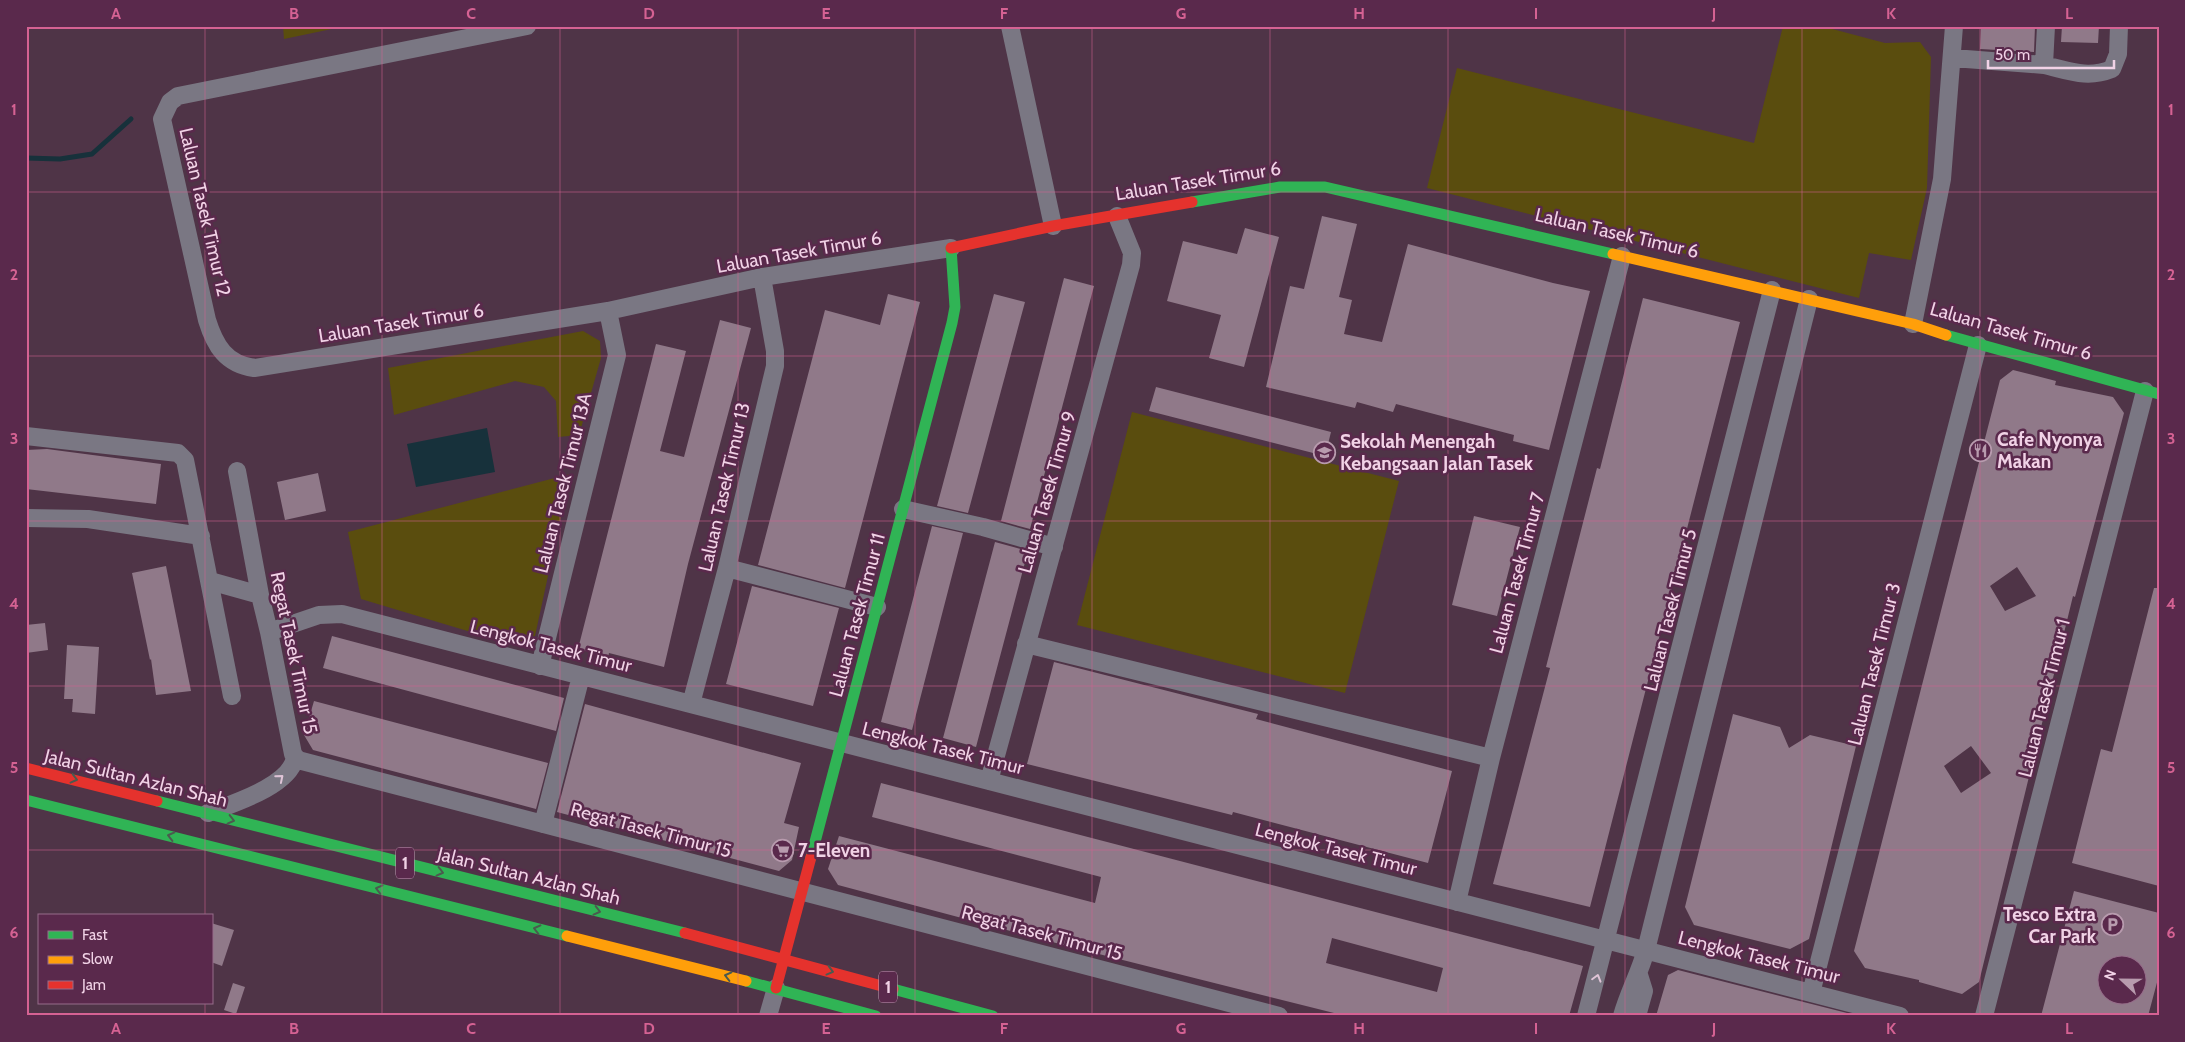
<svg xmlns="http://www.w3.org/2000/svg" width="2185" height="1042" viewBox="0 0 2185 1042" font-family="Cabin,sans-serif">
	<rect width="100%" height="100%" fill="#4f3447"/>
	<path fill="#5a4d0e" d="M283 26H346L284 39Z
		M1783 26H1821L1885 43 1920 42 1931 57 1927 188 1911 260 1869 253 1859 298 1427 188 1457 68 1754 143Z
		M583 331 600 341 601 358 579 435 558 437 556 401 544 387 515 381 394 415 388 368Z
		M1132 412 1399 481 1345 693 1077 625Z
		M570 474 535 636 514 645 361 599 348 532Z"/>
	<path fill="#17313b" d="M487 428 495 472 416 487 407 444Z"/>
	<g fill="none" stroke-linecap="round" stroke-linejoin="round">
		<path stroke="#17313b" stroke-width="5" d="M26 158 60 159 92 154 131 119"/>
	</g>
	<path fill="#907989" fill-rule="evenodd" d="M1981 26H2035L2034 52 1980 49Z
		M2062 26H2099L2098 43 2061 42Z
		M1322 216 1357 224 1339 297 1352 300 1344 334 1382 342 1408 244 1553 283 1590 291 1549 450 1513 441 1514 435 1396 404 1393 412 1357 402 1355 408 1266 387 1290 286 1304 289Z
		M1245 228 1279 237 1244 367 1209 358 1221 315 1167 301 1183 241 1237 254Z
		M1064 278 1094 286 1030 529 1001 521Z
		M888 294 920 302 845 588 758 565 825 310 880 325Z
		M994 294 1025 302 968 513 937 506Z
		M1643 298 1740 322 1590 907 1493 884 1550 668 1546 667 1597 468 1600 469Z
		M720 320 751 328 688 564 664 667 609 653 608 657 578 649 656 344 686 351 660 451 684 457Z
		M2013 370 2056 381 2055 385 2113 397 2124 413 2075 597 2073 596 1979 982 1962 994 1919 982V980L1865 968 1854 951 2000 380ZM2017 567 2036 596 2005 611 1990 586ZM1971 746 1991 773 1961 793 1944 766Z
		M1156 387 1331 432 1325 456 1149 411Z
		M47 449 161 464 156 504 26 489V450Z
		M318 473 326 511 285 520 277 482Z
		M1474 516 1520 527 1497 616 1452 605Z
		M932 526 963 533 912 730 881 722Z
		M995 542 1028 551 976 747 943 738Z
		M166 566 191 691 156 695 151 659 150 660 132 573Z
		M752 586 839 608 813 706 726 684Z
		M2154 588H2159V886L2072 863 2101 749 2112 752Z
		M45 623 48 650 26 653V625Z
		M332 636 564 698 556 731 323 668Z
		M67 645 99 647 95 714 72 712 73 699H64Z
		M1054 662 1258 714 1256 719 1452 771 1428 863 1233 812 1232 815 1027 764Z
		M314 701 548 763 536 809 313 750 304 735Z
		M585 704 801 763 784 823 799 827 792 860 779 871 557 812Z
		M1733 714 1780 727 1789 748 1810 735 1856 746 1809 939 1790 949 1694 925 1685 907Z
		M881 783 1583 966 1569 1016H1346L1071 947 838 885 828 869 839 836 1095 903 1101 877 872 817ZM1332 938 1443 968 1437 992 1326 963Z
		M2074 891 2159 913V975L2148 1016H2041ZM2108 964H2138V994H2108Z
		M211 923 234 930 222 966 211 962Z
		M1678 970 1847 1013 1846 1016H1656L1668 975Z
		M233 983 245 987 236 1014 224 1010Z"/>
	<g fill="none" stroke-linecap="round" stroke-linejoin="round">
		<path stroke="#7a7783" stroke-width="18" d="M527 26 178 96 170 102 162 119 207 320C215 346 226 364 254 368L608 311 762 277 951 248
			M1010 26 1053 226
			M1953 58 2044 65 2046 26
			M2044 65C2070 71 2087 79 2112 69L2118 54 2119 26
			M1913 324 1942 179 1954 26
			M26 436 178 453 185 460 232 696
			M237 471 260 595 269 632 293 754 298 760 1279 1016
			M903 509 983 527 1054 547
			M26 518 88 519 201 536
			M727 568 877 607
			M210 581 260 595
			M269 632 319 615 342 614 1900 1016
			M1026 644 1491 758
			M540 666 617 355 608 311
			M691 704 727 568 775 366V351L762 277
			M989 781 1131 265 1132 253 1117 216
			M208 813C231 804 291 786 295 757
			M543 824 581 676
			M1457 902 1491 758 1622 256
			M1811 993 1978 345
			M768 1016 776 988
			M1586 1016 1772 290
			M1622 1016C1629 991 1639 975 1646 950L1809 299
			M1637 1016 1644 991 1639 975
			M1984 1016 2145 391"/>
		<path stroke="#30b455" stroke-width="11" d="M1192 202 1280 187H1325L1613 254
			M1946 335 2159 394
			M26 800 567 936
			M157 801 685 933
			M811 857 952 323 955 307 951 248
			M746 981 876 1016
			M893 989 993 1016"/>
		<path stroke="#ff9f0a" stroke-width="11" d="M1613 254 1913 324 1946 335
			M567 936 746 981"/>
		<path stroke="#e5322d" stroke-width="11" d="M951 248 1053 226 1192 202
			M26 768 157 801
			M685 933 893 989
			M776 988 811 857"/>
	</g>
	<defs><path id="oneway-chevron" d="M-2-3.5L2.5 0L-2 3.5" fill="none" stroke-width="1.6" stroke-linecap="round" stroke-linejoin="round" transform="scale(1.25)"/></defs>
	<g stroke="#dfc4d7">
		<use href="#oneway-chevron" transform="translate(280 778) rotate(-40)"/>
		<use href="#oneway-chevron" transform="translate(1597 978) rotate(-74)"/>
	</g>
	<g stroke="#4b5a4f">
		<use href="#oneway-chevron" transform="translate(74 779) rotate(14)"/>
		<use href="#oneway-chevron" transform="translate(231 820) rotate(14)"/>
		<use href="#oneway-chevron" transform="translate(171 836) rotate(-166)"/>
		<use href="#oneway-chevron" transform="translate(440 872) rotate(14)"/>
		<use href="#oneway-chevron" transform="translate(379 889) rotate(-166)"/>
		<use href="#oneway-chevron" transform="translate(597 911) rotate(14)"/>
		<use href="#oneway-chevron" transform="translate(537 929) rotate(-166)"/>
		<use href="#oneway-chevron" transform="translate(830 971) rotate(15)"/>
		<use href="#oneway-chevron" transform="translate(728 976) rotate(-166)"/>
	</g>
	<path fill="none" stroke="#d56293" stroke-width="1" stroke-opacity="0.55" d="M205 26V916M382 26V1016M560 26V1016M738 26V1016M915 26V1016M1092 26V1016M1270 26V1016M1448 26V1016M1625 26V1016M1802 26V1016M1980 26V1016M26 192H2159M26 356H2159M26 521H2159M26 686H2159M26 850H2159M205 1003V1016"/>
	<defs>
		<symbol id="restaurant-ring" viewBox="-11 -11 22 22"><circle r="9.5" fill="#5a294c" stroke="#b89bae" stroke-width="1.5"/><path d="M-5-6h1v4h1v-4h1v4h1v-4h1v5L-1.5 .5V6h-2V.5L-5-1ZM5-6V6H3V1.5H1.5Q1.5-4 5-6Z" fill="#b89bae"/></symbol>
		<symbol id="school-ring" viewBox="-11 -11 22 22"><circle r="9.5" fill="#5a294c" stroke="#b89bae" stroke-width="1.5"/><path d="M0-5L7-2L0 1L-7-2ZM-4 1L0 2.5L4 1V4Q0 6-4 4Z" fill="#b89bae"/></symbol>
		<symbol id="supermarket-ring" viewBox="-11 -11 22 22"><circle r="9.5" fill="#5a294c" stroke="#b89bae" stroke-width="1.5"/><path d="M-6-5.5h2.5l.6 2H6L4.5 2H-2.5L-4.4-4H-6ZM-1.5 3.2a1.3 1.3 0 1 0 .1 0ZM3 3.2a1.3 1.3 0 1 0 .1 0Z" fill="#b89bae"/></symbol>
		<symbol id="parking-ring" viewBox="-11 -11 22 22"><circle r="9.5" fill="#5a294c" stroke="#b89bae" stroke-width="1.5"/><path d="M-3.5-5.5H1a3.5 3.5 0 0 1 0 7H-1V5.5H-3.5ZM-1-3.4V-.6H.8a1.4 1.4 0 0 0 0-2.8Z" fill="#b89bae"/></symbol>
	</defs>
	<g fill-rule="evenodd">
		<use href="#restaurant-ring" x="1968" y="438" width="25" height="25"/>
		<use href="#school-ring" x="1312" y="440" width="25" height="25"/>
		<use href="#supermarket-ring" x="770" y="838" width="25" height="25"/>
		<use href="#parking-ring" x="2100" y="912" width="25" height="25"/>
	</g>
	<g text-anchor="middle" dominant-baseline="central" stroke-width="5" stroke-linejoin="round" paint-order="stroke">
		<g fill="#5a294c" stroke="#c49fb8" stroke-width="1">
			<rect x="396" y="847.5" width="18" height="31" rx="4"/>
			<rect x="879" y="971.5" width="18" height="31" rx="4"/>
		</g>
		<g font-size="18" font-weight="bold" fill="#f1d2e6">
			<text x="405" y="863">1</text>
			<text x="888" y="987">1</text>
		</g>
		<g font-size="19" fill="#f1d2e6" stroke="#5a294c">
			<text transform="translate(1198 181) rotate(-9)">Laluan Tasek Timur 6</text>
			<text transform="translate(205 212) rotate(77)">Laluan Tasek Timur 12</text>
			<text transform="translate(1617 233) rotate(13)">Laluan Tasek Timur 6</text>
			<text transform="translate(799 252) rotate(-10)">Laluan Tasek Timur 6</text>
			<text transform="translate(401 323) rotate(-9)">Laluan Tasek Timur 6</text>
			<text transform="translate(2011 331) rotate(16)">Laluan Tasek Timur 6</text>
			<text transform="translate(563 483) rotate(-76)">Laluan Tasek Timur 13A</text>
			<text transform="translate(724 487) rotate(-77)">Laluan Tasek Timur 13</text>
			<text transform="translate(1047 492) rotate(-74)">Laluan Tasek Timur 9</text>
			<text transform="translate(1517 573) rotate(-75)">Laluan Tasek Timur 7</text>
			<text transform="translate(1670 610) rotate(-76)">Laluan Tasek Timur 5</text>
			<text transform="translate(857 615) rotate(-75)">Laluan Tasek Timur 11</text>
			<text transform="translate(551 646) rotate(14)">Lengkok Tasek Timur</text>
			<text transform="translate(294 653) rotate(78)">Regat Tasek Timur 15</text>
			<text transform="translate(1874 664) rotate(-76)">Laluan Tasek Timur 3</text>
			<text transform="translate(2044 698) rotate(-76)">Laluan Tasek Timur 1</text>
			<text transform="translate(943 748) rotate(14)">Lengkok Tasek Timur</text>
			<text transform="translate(136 778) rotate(14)">Jalan Sultan Azlan Shah</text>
			<text transform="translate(651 830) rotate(15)">Regat Tasek Timur 15</text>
			<text transform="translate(1336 849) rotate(14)">Lengkok Tasek Timur</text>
			<text transform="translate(529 876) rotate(14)">Jalan Sultan Azlan Shah</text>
			<text transform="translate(1042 933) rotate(15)">Regat Tasek Timur 15</text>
			<text transform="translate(1759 957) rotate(14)">Lengkok Tasek Timur</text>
		</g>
		<g font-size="19" font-weight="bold" fill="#f1d2e6" stroke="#5a294c" text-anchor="start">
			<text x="1997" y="439">Cafe Nyonya<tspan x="1997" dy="22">Makan</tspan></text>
			<text x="1340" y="441">Sekolah Menengah<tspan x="1340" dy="22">Kebangsaan Jalan Tasek</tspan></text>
			<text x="798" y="850">7-Eleven</text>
			<text x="2096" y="914" text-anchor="end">Tesco Extra<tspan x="2096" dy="22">Car Park</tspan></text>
		</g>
	</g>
	<rect width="2185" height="1042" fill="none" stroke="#5a294c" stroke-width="55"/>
	<rect x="38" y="914" width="175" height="90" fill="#5a294c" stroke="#966d8a"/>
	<rect x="48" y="931" width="25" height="8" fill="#30b455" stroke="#966d8a"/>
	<text x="82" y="940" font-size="15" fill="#f1d2e6">Fast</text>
	<rect x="48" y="956" width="25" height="8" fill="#ff9f0a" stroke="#966d8a"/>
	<text x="82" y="964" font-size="15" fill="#f1d2e6">Slow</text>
	<rect x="48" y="981" width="25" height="8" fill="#e5322d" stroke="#966d8a"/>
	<text x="82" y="990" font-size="15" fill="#f1d2e6">Jam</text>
	<g transform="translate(2122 980) rotate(292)"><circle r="24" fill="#5a294c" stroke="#966d8a"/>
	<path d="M0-4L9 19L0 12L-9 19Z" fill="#b89bae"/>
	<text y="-8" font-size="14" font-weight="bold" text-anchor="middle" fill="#f1d2e6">N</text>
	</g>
	<path d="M1988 60v8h126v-8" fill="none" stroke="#f1d2e6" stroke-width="2.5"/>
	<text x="1995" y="60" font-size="15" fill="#f1d2e6" stroke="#5a294c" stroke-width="4" paint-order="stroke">50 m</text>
	<rect x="28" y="28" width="2130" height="986" fill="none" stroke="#d56293" stroke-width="2"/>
	<g font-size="16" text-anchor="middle" font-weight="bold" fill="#d56293">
		<text x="116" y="19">A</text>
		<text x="294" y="19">B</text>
		<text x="471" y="19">C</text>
		<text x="649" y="19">D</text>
		<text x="826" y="19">E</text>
		<text x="1004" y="19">F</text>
		<text x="1181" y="19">G</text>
		<text x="1359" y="19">H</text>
		<text x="1536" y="19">I</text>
		<text x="1714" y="19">J</text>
		<text x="1891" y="19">K</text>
		<text x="2069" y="19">L</text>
		<text x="14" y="115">1</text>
		<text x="2171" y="115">1</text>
		<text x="14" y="280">2</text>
		<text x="2171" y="280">2</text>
		<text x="14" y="444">3</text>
		<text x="2171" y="444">3</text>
		<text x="14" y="609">4</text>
		<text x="2171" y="609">4</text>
		<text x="14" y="773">5</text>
		<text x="2171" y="773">5</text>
		<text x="14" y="938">6</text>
		<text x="2171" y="938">6</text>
		<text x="116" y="1034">A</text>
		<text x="294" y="1034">B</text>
		<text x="471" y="1034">C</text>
		<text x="649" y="1034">D</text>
		<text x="826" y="1034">E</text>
		<text x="1004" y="1034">F</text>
		<text x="1181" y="1034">G</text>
		<text x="1359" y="1034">H</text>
		<text x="1536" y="1034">I</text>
		<text x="1714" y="1034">J</text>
		<text x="1891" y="1034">K</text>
		<text x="2069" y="1034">L</text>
	</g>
</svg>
